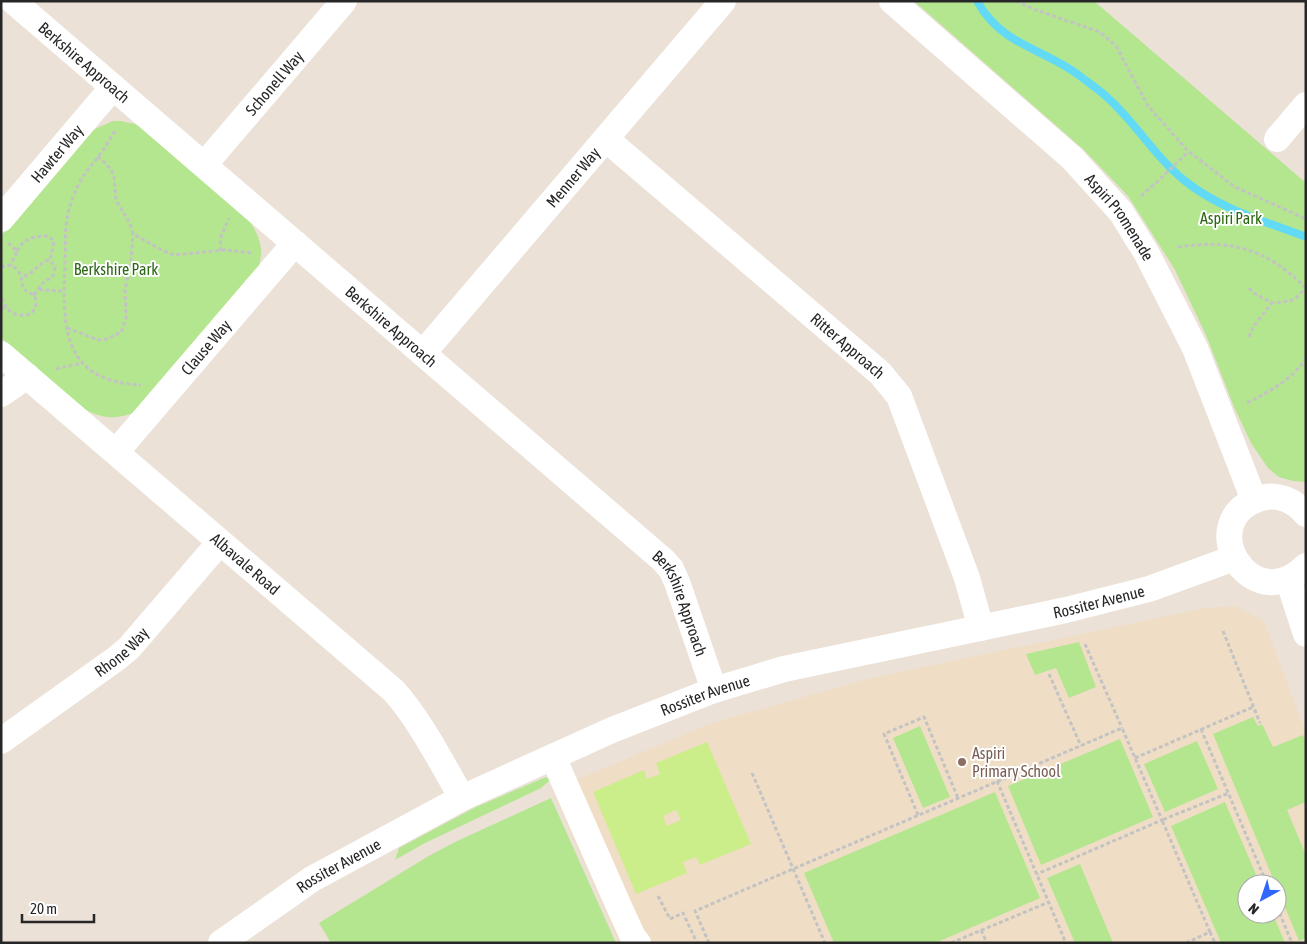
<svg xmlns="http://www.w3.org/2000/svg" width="1307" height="944" viewBox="0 0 1307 944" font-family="'Asap Condensed',sans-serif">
	<rect width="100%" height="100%" fill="#ebe1d7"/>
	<path fill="#efdec5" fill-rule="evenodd" d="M1235 606 1264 621 1306 733V943H619L552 790 712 723 867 679 1205 608ZM1247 884H1277V914H1247Z"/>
	<path fill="#b4e68f" d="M914 1H1094L1306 183V482L1293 481 1279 477 1268 468 1251 443 1234 407 1206 335 1174 268 1128 196 1084 150Z
		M113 121H121L139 125 251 223C262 241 264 252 257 272L137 411C118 420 102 419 84 409L1 338V236L88 133 97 128Z
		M1079 642 1096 687 1069 698 1056 668 1035 675 1026 654Z
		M1253 717 1258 726 1262 724 1273 747 1303 735 1306 741V802L1287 810 1306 855V938L1299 941 1213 734Z
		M920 726 950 797 923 808 893 738Z
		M1120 739 1153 817 1041 865 1008 786Z
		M1197 741 1218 789 1165 812 1144 764Z
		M546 777 549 779V781L541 788 425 843 395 860 399 848 476 807Z
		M995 792 1040 898 935 943H834L804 873Z
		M551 798 616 943H331L319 923 427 857 455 842Z
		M1225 802 1260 884H1247V914H1273L1285 943H1221L1171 826Z
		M1080 864 1113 943H1075L1047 878Z"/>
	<path fill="#ccee8a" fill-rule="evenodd" d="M707 742 751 844 700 865 696 857 683 862 687 873 636 894 593 792 644 770 647 779 660 774 656 763ZM676 810 681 820 667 826 663 816Z"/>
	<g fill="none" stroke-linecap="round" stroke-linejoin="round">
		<path stroke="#62daf5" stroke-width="8" d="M977 1C1002 46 1043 48 1080 76 1090 84 1101 91 1110 100 1137 125 1156 158 1185 181 1220 209 1264 221 1306 237"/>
		<path stroke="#c3c3c3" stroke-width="3" stroke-dasharray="4 2.5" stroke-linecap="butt" d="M1016 1 1036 10 1100 32 1116 46 1148 106 1188 151 1235 187 1306 219
			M115 131C112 135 110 140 107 144 100 156 90 166 82 178 77 186 73 197 70 206 64 224 66 241 65 259 63 324 59 381 141 385
			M98 156 108 166 114 175 116 200 130 224 133 234 164 251 174 255 225 250 253 253
			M1141 196 1159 180 1188 152
			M8 243 17 251 11 265
			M1178 247C1233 239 1266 249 1306 288
			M17 251C24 238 34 236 48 236L54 241 50 260C38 262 37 272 22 277
			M221 251 220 239 229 218
			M1 267 11 265C30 276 13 288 34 295 43 316 17 322 6 307 4 304 3 299 1 296
			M1249 288 1254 293 1272 303 1290 301 1298 296 1306 288
			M39 289 43 290 63 291
			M34 295C37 291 39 287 42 284 50 275 52 284 55 267L50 260
			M1 310 5 306
			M67 328 98 340 107 339 121 332 126 319 125 290 131 260 133 234
			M1249 337 1253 327 1272 303
			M56 369 82 363
			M1247 403C1270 391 1291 381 1306 358
			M1223 631 1260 723
			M1085 644 1122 728
			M1049 674 1081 746
			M1201 729 1267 884
			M1135 758 1253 707
			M752 773 825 943
			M997 781 1066 943
			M918 815 884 734 924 717 958 798
			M658 896 670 919 683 913 697 943
			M1277 907 1292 943
			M981 930 987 943
			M1210 932 1215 943
			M709 943 695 911 1122 728 1162 820 1037 874
			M951 943 1049 902
			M1186 943 1210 932 1162 820 1229 793"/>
		<g stroke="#fff" stroke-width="26">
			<path id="s1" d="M13 1 663 560 671 569 677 582 714 690"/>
			<path id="s2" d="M892 1 1072 158 1121 212 1147 254 1195 348 1254 500"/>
			<path id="s3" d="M606 139 880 373 899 396 967 578 981 628"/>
			<path d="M1277 139 1306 105"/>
			<path id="s4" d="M204 165 344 1"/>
			<path id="s5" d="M1 219 113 87"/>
			<path id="s6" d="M423 353 723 1"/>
			<path id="s7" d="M1 354 394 691C422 723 441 762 462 798"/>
			<path d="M1 394 27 376"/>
			<path id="s8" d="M116 452 295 243"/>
			<path d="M1306 514C1295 501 1278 493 1261 498 1191 520 1251 621 1306 566"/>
			<path d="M1288 579 1306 634"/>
			<path id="s9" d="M1 741 117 658 129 648 220 542"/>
			<path d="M553 757 621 911 633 937 638 943"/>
			<path id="s10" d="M221 943 312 879 462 798 612 730 714 690 784 669 1066 610 1149 589 1234 558"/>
		</g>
	</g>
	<circle fill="#8d6e63" stroke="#fff" stroke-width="2" cx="962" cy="762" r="5"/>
	<g text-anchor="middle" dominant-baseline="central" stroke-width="4" stroke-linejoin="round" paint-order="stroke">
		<g font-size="16" fill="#272727" stroke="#fff">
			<text stroke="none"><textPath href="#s1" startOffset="94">Berkshire Approach</textPath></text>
			<text stroke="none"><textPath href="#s4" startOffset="108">Schonell Way</textPath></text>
			<text stroke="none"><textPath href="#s5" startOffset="86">Hawter Way</textPath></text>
			<text stroke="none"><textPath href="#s6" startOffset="231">Menner Way</textPath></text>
			<text stroke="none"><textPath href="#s2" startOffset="315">Aspiri Promenade</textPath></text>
			<text stroke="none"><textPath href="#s1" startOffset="499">Berkshire Approach</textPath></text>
			<text stroke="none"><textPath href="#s3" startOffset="318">Ritter Approach</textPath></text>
			<text stroke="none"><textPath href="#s8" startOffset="138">Clause Way</textPath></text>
			<text stroke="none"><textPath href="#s7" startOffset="322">Albavale Road</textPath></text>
			<text stroke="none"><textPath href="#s10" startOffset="951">Rossiter Avenue</textPath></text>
			<text stroke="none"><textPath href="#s1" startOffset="904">Berkshire Approach</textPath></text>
			<text stroke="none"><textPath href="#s9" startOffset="150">Rhone Way</textPath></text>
			<text stroke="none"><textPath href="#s10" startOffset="546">Rossiter Avenue</textPath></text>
			<text stroke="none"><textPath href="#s10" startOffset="141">Rossiter Avenue</textPath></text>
		</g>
		<g font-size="16" fill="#2c6715" stroke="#fff">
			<text x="1231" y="218">Aspiri Park</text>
			<text x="116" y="269">Berkshire Park</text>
		</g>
		<g font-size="16" fill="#785e54" stroke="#fff" text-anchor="start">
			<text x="972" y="753">Aspiri<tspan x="972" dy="18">Primary School</tspan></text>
		</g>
	</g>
	<rect width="1307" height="944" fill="none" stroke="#272727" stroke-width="5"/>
	<g transform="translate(1262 899) rotate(220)"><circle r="24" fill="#ffffff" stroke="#a9a9a9"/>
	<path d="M0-4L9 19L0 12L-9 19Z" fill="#3067ff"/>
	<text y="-8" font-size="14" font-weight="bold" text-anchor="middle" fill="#272727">N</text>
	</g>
	<path d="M22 914v8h72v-8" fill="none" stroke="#272727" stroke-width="2.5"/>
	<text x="30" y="914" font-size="15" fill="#272727" stroke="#ffffff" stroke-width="4" paint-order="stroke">20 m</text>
</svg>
